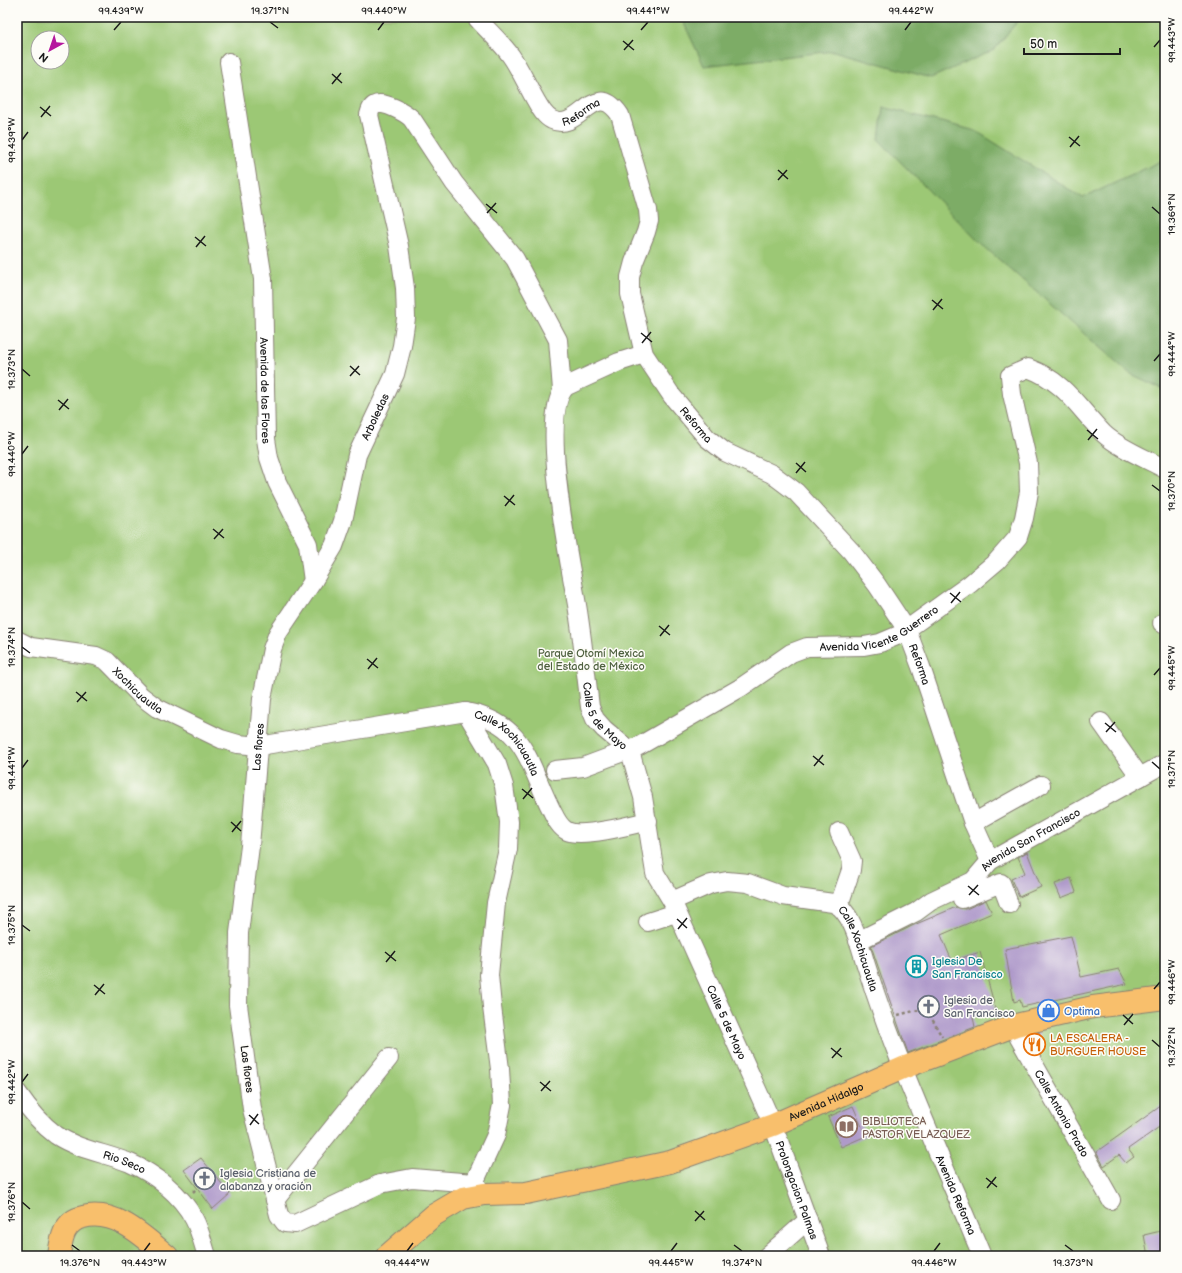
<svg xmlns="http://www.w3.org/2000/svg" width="1182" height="1273" viewBox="0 0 1182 1273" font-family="'Balsamiq Sans',sans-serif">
	<rect width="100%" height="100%" fill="#fdfcf7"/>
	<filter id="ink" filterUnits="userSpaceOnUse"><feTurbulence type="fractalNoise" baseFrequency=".025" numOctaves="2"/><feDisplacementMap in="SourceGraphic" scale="8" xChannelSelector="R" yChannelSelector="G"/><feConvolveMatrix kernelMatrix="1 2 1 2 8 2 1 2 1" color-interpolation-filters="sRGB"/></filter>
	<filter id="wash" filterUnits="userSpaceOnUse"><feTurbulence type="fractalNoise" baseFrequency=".012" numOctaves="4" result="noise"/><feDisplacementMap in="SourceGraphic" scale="16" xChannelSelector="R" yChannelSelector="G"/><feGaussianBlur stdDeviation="0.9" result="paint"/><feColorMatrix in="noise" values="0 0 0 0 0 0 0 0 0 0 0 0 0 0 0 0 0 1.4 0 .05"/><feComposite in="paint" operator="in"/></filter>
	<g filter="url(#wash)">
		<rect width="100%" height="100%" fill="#f4e4ca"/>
		<path fill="#9cc875" stroke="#5c7248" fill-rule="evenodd" d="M17 17H1165V1256H17ZM38 38H62V62H38Z"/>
		<path fill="#7dac66" stroke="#4c6441" d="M681 17H1021L994 50 931 78 834 51 704 66Z
			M883 107 976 131 1083 198 1165 159V390L1129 373 979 242 879 140Z"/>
		<g id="blocks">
			<path fill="#af9aca" d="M1027 852 1041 887 1019 897 1011 879 1025 873 1018 857Z
				M1071 878 1076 892 1061 898 1055 884Z
				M986 900 992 913 941 935 952 961 980 952 996 1011 973 1017 975 1027 908 1053 871 946 914 925 956 907 966 909Z
				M1071 936 1081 977 1119 969 1127 984 1022 1007 1020 1000 1014 1002 1005 949Z
				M1039 1032 1043 1051 1039 1052 1029 1035Z
				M1165 1103V1123L1128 1149 1134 1157 1126 1163 1119 1155 1104 1166 1096 1152Z
				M853 1106 866 1136 841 1147 828 1117Z
				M201 1158 230 1194 213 1209 184 1170Z
				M1165 1230V1256H1148L1144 1235Z"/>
		</g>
	</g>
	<g filter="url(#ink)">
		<use href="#blocks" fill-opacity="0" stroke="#888073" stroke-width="1"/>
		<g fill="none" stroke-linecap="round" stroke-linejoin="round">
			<defs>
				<g id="minor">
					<path id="s1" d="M476 17C487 30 501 42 511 56 520 69 527 85 535 99 539 106 544 116 552 120 580 133 594 77 620 115L648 210 649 221 646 232 634 262 630 277V294L644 354 672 396 707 438 725 452 772 474 796 492 851 551 877 585 907 630 921 667 973 823 990 861"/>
					<path id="s2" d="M229 62 263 279 266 439 269 458 277 482 308 544 313 581"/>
					<path id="s3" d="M644 354 619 362 567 386C536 409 572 572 578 611 583 643 586 675 590 707L595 719 604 729 630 751 643 797 655 873 672 901 773 1125 821 1256"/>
					<path d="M1162 623 1165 625"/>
					<path id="s4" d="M17 640 31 647 96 656 107 661 141 696 157 708 221 739 238 744 259 746 466 712C526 723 528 764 551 809 555 817 559 827 567 831 581 838 632 825 648 821"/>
					<path d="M466 712 497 764 504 786 509 822 508 849 496 903 489 975 492 1007 500 1069 502 1105 496 1135 474 1183"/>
					<path d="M1101 722 1140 777"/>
					<path id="s5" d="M555 770 583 767 639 746 740 688 791 653 807 647 864 646 880 643 899 635 970 584 997 561 1018 537 1024 518 1029 492 1028 463 1012 394 1010 376 1028 368C1066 382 1078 408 1104 434 1119 448 1147 459 1165 469"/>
					<path d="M973 823 1041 785"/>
					<path d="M962 899 1001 883 1009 904"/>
					<path id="s6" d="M672 901 711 884 727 881 748 883 783 896 833 903C852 910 860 946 866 965 897 1064 942 1160 982 1256"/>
					<path d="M839 905 851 870 852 861 839 832"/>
					<path d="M648 922 676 913"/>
					<path id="s7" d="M858 941 916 912 931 901 973 881 990 861 1165 763"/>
					<path id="s8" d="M1016 1025 1019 1038 1111 1200"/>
					<path id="s9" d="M17 1092C28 1108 41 1124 56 1135 79 1150 105 1153 130 1163 155 1174 181 1194 194 1219 200 1230 203 1244 207 1256"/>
					<path id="s10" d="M484 1194 474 1183 412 1178 380 1184 295 1224 285 1223 279 1215 252 1109 238 1005 239 933 250 846 262 699 272 649 278 633 313 581 334 546 343 521 357 455 395 374 402 346 406 318 405 288 399 246 369 115C370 111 371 107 375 105 383 100 406 113 412 119L454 183 515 259 558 340 562 390"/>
					<path d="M275 1200 389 1058"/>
					<path d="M767 1256 808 1220"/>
				</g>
				<g id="major">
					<path d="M59 1256C61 1239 64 1221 83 1217 116 1209 143 1236 167 1256"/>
					<path id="s11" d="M387 1256 434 1215 463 1198 484 1194 526 1193 670 1162 773 1125 903 1068 1016 1025 1093 1007 1165 998"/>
				</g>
			</defs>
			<use href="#minor" stroke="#888073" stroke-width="20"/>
			<use href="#major" stroke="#888073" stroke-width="24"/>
			<path stroke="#888073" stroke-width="2.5" stroke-dasharray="3 3" stroke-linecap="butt" d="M921 999 942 1037
				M898 1015 926 1008
				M193 1192 197 1188"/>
			<use href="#minor" stroke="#fff" stroke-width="18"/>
			<use href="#major" stroke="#f8bf6c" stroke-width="22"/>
		</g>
	</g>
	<path fill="none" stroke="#1c1c1c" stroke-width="1.5" d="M270 22 278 28M114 30 121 22M378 30 384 22M641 30 648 22M905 30 911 22M623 41 634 50M1154 47 1160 40M624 50 633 40M332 74 342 83M332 84 341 73M40 107 51 116M41 117 50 106M1069 137 1080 146M22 140 28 132M1070 147 1079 136M778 170 788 179M778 180 787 170M486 204 497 213M1152 207 1160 214M487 213 496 203M195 237 206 246M196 247 205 236M932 300 943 309M933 310 942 299M641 333 652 342M642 343 651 332M1154 361 1160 354M350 366 360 375M22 369 30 376M350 376 359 366M58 400 69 409M59 410 68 399M1087 430 1098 439M1088 440 1097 429M22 454 28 446M796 463 806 472M796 473 805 462M1152 485 1160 491M504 496 515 505M505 506 514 495M213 529 224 538M214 539 223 529M950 593 961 602M951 603 960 592M659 626 670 635M660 636 669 625M22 647 30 653M367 659 378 668M368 669 377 658M1154 675 1160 668M76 692 87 701M77 702 86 692M1105 723 1116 732M1106 732 1115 722M813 756 824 765M1152 762 1160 769M814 766 823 755M22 768 28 760M522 789 533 798M523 799 532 788M231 822 241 831M232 832 241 821M968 886 979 895M969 895 978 885M677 919 687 928M22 925 30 931M678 929 687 918M385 952 396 961M386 962 395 951M94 985 105 994M1154 989 1160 982M95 995 104 984M1123 1015 1133 1024M1124 1025 1133 1014M1152 1040 1160 1047M831 1048 842 1057M832 1058 841 1048M22 1082 28 1074M540 1082 551 1091M541 1091 550 1081M249 1115 259 1124M250 1125 258 1114M986 1178 997 1187M987 1188 996 1177M22 1202 30 1209M695 1211 705 1220M695 1221 704 1211M72 1245 80 1251M734 1245 742 1251M1065 1245 1073 1251M144 1251 150 1243M407 1251 413 1243M671 1251 677 1243M934 1251 940 1243"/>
	<defs>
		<symbol id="building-ring" viewBox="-11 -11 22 22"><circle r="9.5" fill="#fdfcf7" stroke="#0f9aa8" stroke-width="1.5"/><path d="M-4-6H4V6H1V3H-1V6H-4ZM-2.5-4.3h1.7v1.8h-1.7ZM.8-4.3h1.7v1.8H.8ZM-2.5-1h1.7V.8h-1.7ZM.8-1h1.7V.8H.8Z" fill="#0f9aa8"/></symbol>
		<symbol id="church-ring" viewBox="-11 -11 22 22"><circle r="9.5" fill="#fdfcf7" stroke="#6b7280" stroke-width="1.5"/><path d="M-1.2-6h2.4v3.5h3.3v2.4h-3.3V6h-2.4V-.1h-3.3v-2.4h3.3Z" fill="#6b7280"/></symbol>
		<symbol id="shop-ring" viewBox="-11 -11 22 22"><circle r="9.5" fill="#fdfcf7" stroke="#3f7fe0" stroke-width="1.5"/><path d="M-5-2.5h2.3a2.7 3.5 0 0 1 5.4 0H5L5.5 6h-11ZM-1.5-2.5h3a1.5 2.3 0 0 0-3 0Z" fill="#3f7fe0"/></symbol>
		<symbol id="restaurant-ring" viewBox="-11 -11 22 22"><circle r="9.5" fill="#fdfcf7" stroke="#e8710a" stroke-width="1.5"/><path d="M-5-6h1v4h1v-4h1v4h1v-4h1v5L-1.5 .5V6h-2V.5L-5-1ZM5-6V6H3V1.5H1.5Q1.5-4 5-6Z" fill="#e8710a"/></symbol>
		<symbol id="library-ring" viewBox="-11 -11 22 22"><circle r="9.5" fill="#fdfcf7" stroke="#8d6e63" stroke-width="1.5"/><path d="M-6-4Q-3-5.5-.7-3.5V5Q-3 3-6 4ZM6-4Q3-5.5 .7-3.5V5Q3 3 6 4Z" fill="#8d6e63"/></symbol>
	</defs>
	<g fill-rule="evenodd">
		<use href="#building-ring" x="904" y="954" width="25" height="25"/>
		<use href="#church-ring" x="916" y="994" width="25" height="25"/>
		<use href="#shop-ring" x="1036" y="998" width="25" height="25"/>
		<use href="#restaurant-ring" x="1022" y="1032" width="25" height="25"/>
		<use href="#library-ring" x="834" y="1114" width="25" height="25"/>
		<use href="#church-ring" x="192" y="1166" width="25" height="25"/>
	</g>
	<g text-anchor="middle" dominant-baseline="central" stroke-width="3" stroke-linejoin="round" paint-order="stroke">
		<g font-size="11" fill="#1c1c1c" stroke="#fdfcf7">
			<text stroke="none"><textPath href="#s1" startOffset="161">Reforma</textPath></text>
			<text stroke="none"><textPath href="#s2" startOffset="331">Avenida de las Flores</textPath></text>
			<text stroke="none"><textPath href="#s10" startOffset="1053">Arboledas</textPath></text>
			<text stroke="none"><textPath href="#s1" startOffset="544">Reforma</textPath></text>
			<text stroke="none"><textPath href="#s5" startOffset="360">Avenida Vicente Guerrero</textPath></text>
			<text stroke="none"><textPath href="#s1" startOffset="880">Reforma</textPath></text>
			<text stroke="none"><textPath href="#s4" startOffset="136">Xochicuautla</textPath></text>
			<text stroke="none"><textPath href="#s3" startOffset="425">Calle 5 de Mayo</textPath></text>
			<text stroke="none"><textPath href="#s10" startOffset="697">Las flores</textPath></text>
			<text stroke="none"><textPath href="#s4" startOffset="536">Calle Xochicuautla</textPath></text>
			<text stroke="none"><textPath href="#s7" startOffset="202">Avenida San Francisco</textPath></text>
			<text stroke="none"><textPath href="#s6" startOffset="222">Calle Xochicuautla</textPath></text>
			<text stroke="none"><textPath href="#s3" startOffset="761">Calle 5 de Mayo</textPath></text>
			<text transform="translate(247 1069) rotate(83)">Las flores</text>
			<text stroke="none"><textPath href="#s11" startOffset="474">Avenida Hidalgo</textPath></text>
			<text stroke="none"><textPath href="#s8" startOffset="100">Calle Antonio Prado</textPath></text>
			<text stroke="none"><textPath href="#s9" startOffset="132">Rio Seco</textPath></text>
			<text stroke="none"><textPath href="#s3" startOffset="943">Prolongacion Palmas</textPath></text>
			<text stroke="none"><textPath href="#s6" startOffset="487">Avenida Reforma</textPath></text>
		</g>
		<g font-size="11" fill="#4f6140" stroke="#fdfcf7">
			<text x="591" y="653">Parque Otomí Mexica<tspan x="591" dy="13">del Estado de México</tspan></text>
		</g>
		<g font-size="11" fill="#0d838f" stroke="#fdfcf7" text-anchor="start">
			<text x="932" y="961">Iglesia De<tspan x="932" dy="13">San Francisco</tspan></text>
		</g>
		<g font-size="11" fill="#5b616d" stroke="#fdfcf7" text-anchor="start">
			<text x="944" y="1000">Iglesia de<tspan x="944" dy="13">San Francisco</tspan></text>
			<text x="220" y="1173">Iglesia Cristiana de<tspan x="220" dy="13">alabanza y oración</tspan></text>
		</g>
		<g font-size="11" fill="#366cbe" stroke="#fdfcf7" text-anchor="start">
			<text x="1064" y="1011">Optima</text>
		</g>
		<g font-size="11" fill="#c56008" stroke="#fdfcf7" text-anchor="start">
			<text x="1050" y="1038">LA ESCALERA -<tspan x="1050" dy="13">BURGUER HOUSE</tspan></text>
		</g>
		<g font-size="11" fill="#785e54" stroke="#fdfcf7" text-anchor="start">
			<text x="862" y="1121">BIBLIOTECA<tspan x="862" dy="13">PASTOR VELAZQUEZ</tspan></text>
		</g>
	</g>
	<rect width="1182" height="1273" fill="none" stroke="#fdfcf7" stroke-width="44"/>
	<g transform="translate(50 50) rotate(220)"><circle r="19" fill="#fdfcf7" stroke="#a3a29f"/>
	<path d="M0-3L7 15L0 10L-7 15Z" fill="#b5179e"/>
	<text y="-6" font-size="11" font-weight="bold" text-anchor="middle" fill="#1c1c1c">N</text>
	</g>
	<path d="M1024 48v6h96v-6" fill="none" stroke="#1c1c1c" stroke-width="2"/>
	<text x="1030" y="48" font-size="12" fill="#1c1c1c" stroke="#fdfcf7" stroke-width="3" paint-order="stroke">50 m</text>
	<rect x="22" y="22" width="1138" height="1229" fill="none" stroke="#1c1c1c" stroke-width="1.5"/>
	<g font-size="10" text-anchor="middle" fill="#1c1c1c">
		<text x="121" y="14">99.439°W</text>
		<text x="270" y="14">19.371°N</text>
		<text x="384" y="14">99.440°W</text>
		<text x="648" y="14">99.441°W</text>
		<text x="911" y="14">99.442°W</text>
		<text transform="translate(1171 40) rotate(-90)" y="4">99.443°W</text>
		<text transform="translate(11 140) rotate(-90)" y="4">99.439°W</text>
		<text transform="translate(1171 214) rotate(-90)" y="4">19.369°N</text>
		<text transform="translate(1171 354) rotate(-90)" y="4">99.444°W</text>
		<text transform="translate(11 369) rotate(-90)" y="4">19.373°N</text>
		<text transform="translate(11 454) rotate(-90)" y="4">99.440°W</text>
		<text transform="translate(1171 491) rotate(-90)" y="4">19.370°N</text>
		<text transform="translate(11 647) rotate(-90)" y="4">19.374°N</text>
		<text transform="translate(1171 668) rotate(-90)" y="4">99.445°W</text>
		<text transform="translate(11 768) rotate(-90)" y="4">99.441°W</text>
		<text transform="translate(1171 769) rotate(-90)" y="4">19.371°N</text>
		<text transform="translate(11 925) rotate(-90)" y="4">19.375°N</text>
		<text transform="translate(1171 982) rotate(-90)" y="4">99.446°W</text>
		<text transform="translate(1171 1047) rotate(-90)" y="4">19.372°N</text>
		<text transform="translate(11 1082) rotate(-90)" y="4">99.442°W</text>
		<text transform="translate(11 1202) rotate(-90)" y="4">19.376°N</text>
		<text x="80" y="1266">19.376°N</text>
		<text x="144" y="1266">99.443°W</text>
		<text x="407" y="1266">99.444°W</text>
		<text x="671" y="1266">99.445°W</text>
		<text x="742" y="1266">19.374°N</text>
		<text x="934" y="1266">99.446°W</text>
		<text x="1073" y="1266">19.373°N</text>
	</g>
</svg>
